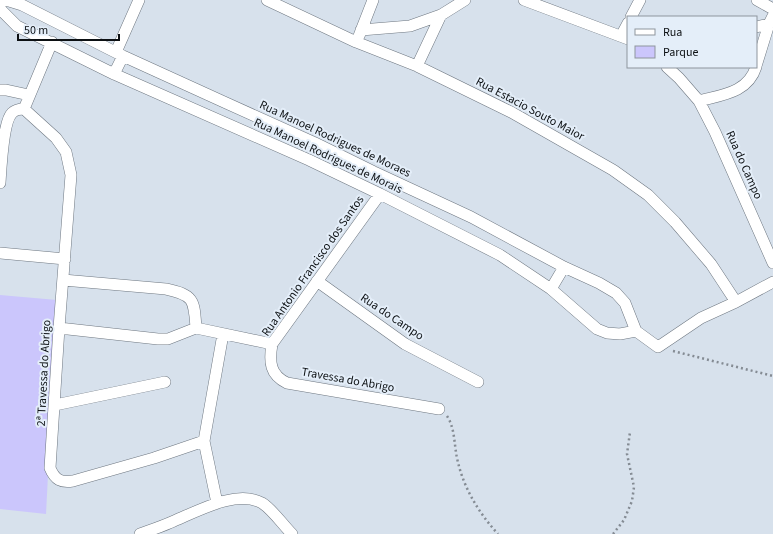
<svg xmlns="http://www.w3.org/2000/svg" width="773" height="534" viewBox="0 0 773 534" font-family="'Source Sans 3',sans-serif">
	<rect width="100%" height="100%" fill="#d7e1ec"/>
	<path fill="#cbc6fc" d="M0 295 57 300 46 514 0 509Z"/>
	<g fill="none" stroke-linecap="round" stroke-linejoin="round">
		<defs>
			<path id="minor" d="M0 0 9 1 22 5 123 56 224 102 315 143 374 172 471 217 564 267 599 283 616 293 625 303 636 331
				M267 0 356 42 417 66 511 112 613 170 648 195 675 222 711 264 736 302
				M524 0 628 39
				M757 0 773 9
				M0 9 17 26 114 74 309 160 380 194 500 255 551 289 597 329 607 333 620 334 636 331
				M631 17 640 0
				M756 27 769 24
				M361 30 410 26 441 15 465 0
				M359 36 373 0
				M621 36 628 23
				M116 52 139 0
				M417 66 441 15
				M756 66 769 24 773 16
				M667 67 679 78 699 101 715 132 773 263
				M114 74 123 56
				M0 90H6L29 95
				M699 101C721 95 748 93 756 67
				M24 109 56 138 66 152 71 175 59 328 50 468C55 480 61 483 73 481L154 458 204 441
				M24 109 52 42
				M0 183C1 168 3 122 12 113 15 110 20 109 24 109
				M380 194 272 344C269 362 270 375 287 383L439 409
				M0 253 65 259
				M63 280 166 289C195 295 194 301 196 328
				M317 281 405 344 478 382
				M551 289 564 267
				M59 328 158 339H168L196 328
				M196 328 272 344
				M636 331 658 347 701 318 736 302 773 282
				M55 405 165 382
				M217 503 204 441 223 334
				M140 534C151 530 163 526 174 521 198 511 237 489 262 503 272 509 283 525 292 534"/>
		</defs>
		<use href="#minor" stroke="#6e7781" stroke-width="12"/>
		<path stroke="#848b93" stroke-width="2.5" stroke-dasharray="2 3" stroke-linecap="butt" d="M673 351 773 376
			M447 416C455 428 454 444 457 458 463 487 478 512 498 534
			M613 534 624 520 632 501 634 487 627 454 630 432"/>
		<use href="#minor" stroke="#fff" stroke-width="11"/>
	</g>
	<g text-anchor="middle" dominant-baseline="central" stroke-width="4" stroke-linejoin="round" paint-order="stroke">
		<g font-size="12" fill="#0c1013" stroke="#e4eef9">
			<text transform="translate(530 109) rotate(28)">Rua Estacio Souto Maior</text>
			<text transform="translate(335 139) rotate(25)">Rua Manoel Rodrigues de Moraes</text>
			<text transform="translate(328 156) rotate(25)">Rua Manoel Rodrigues de Morais</text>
			<text transform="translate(744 165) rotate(66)">Rua do Campo</text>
			<text transform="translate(313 266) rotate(-55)">Rua Antonio Francisco dos Santos</text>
			<text transform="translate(392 317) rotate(34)">Rua do Campo</text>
			<text transform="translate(44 373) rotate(-87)">2ª Travessa do Abrigo</text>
			<text transform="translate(348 380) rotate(10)">Travessa do Abrigo</text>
		</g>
	</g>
	<rect x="627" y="16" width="130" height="52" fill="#e4eef9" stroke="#8e959d"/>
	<rect x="635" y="29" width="20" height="6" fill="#ffffff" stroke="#8e959d"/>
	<text x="663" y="36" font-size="12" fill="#0c1013">Rua</text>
	<rect x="635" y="46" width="20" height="12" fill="#cbc6fc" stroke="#8e959d"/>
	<text x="663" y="56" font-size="12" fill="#0c1013">Parque</text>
	<path d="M18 34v6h101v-6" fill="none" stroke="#0c1013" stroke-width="2"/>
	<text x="24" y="34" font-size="12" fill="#0c1013" stroke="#e4eef9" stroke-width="3" paint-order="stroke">50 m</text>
</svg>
